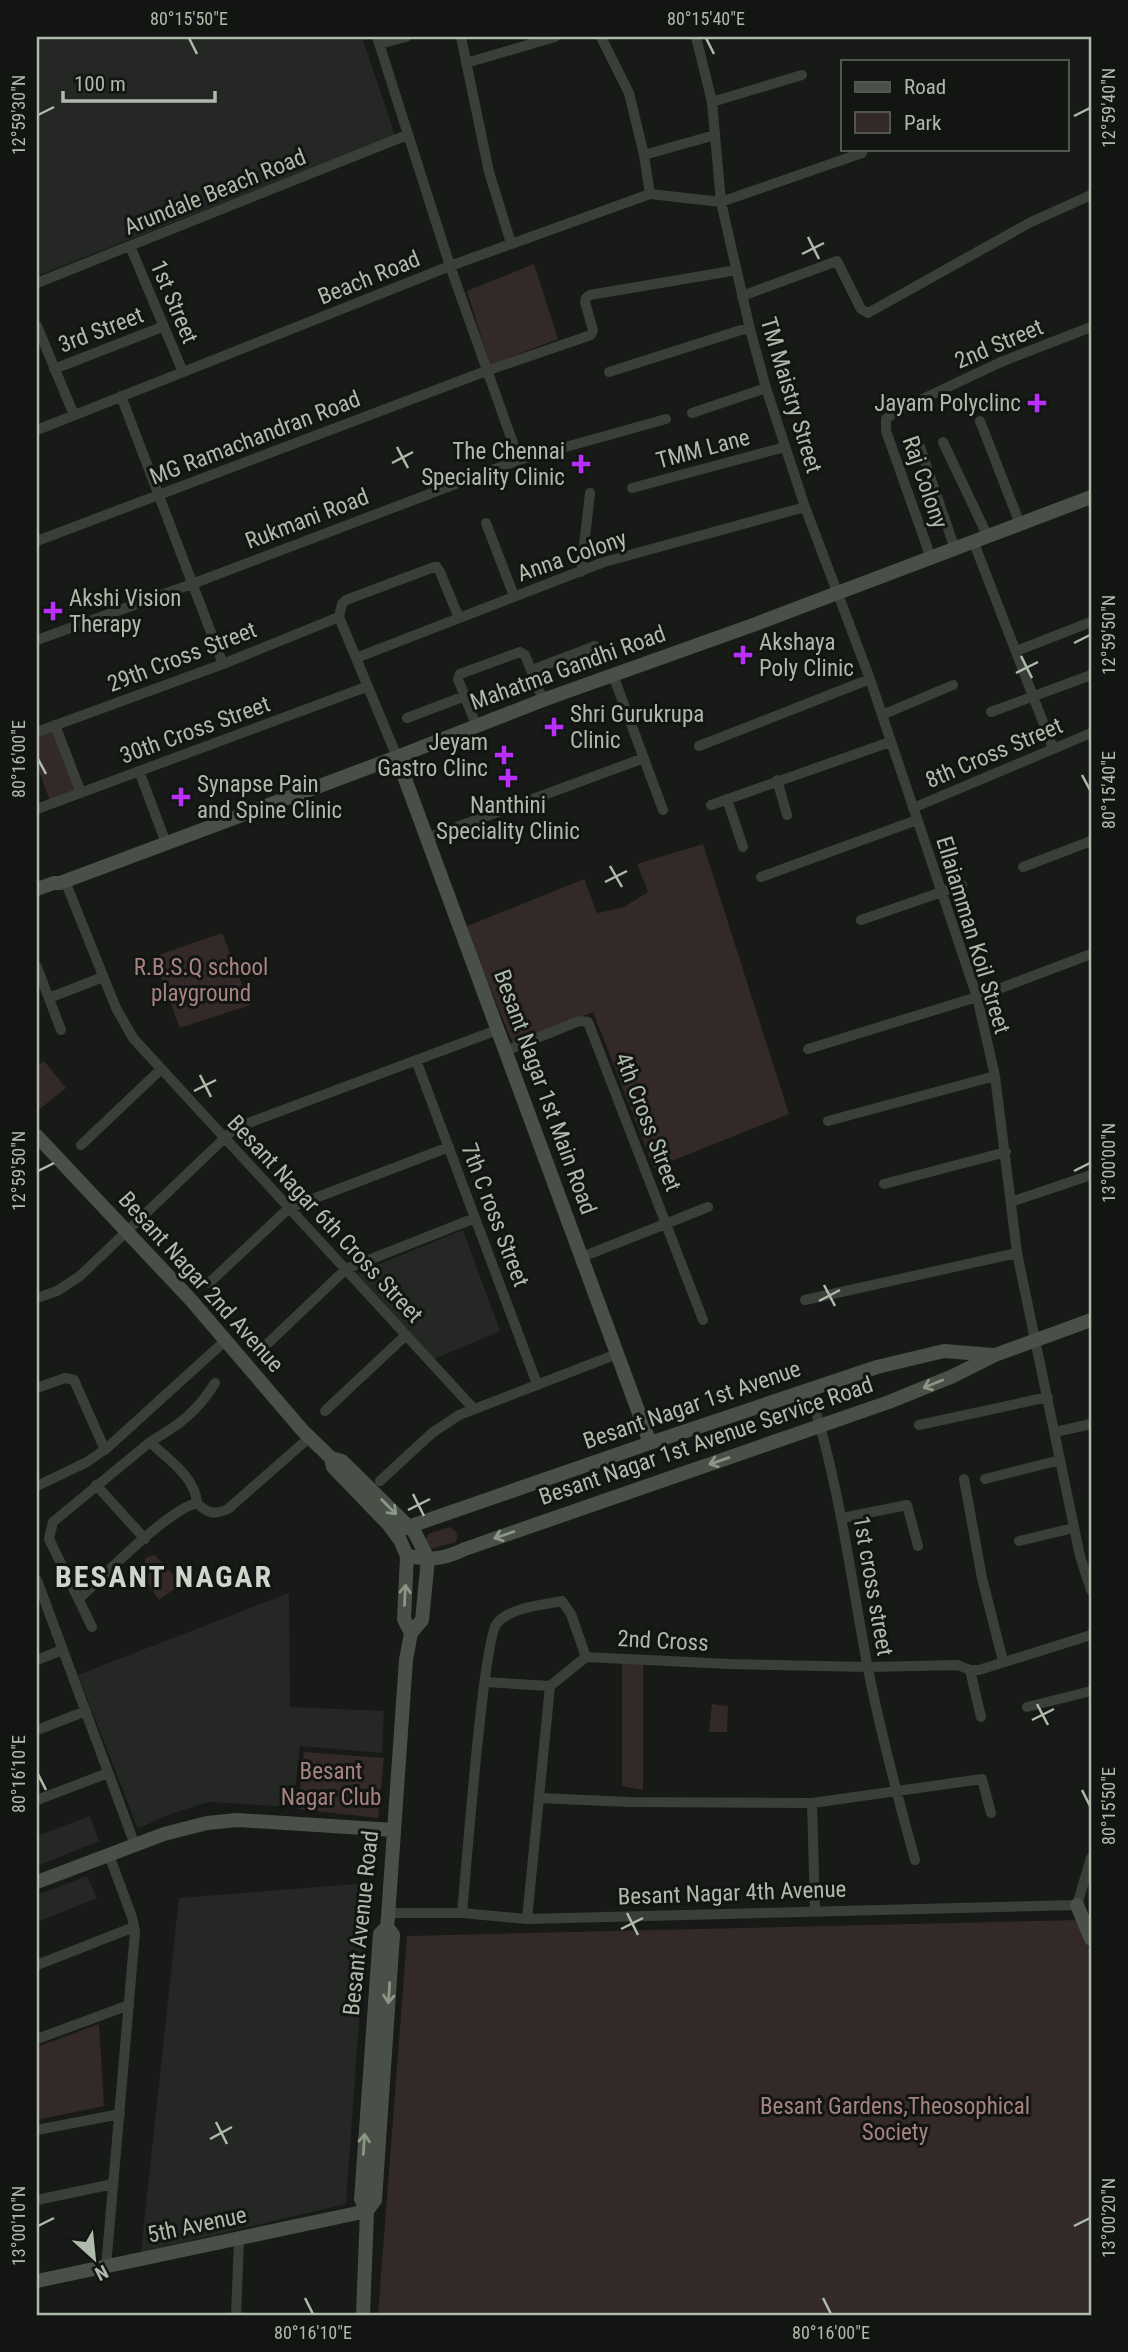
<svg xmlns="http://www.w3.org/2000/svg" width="1128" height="2352" viewBox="0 0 1128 2352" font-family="'Roboto Condensed',sans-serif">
	<rect width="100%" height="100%" fill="#181a18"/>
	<path fill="#242724" d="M37 37H362L395 135 37 276Z
		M463 1230 500 1331 434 1359 350 1276Z
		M289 1593 290 1707 384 1711 382 1753 300 1746 293 1807 209 1802 170 1814 138 1829 78 1675Z
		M90 1816 99 1841 37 1866V1836Z
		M87 1876 97 1898 37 1922V1895Z
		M369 1883 346 2204 141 2252 179 1898Z"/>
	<path fill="#332928" d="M534 264 558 339 490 365 467 291Z
		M55 729 79 790 50 801 37 766V735Z
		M703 844 789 1114 654 1168 593 1012 513 1044 465 927 584 879 597 913 624 907 648 892 637 864Z
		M222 933 250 1005 180 1028 153 957Z
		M44 1061 66 1088 37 1111V1066Z
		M450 1527 458 1534 456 1542 431 1549 425 1542 428 1534Z
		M155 1555 175 1577 176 1588 159 1600 143 1576 145 1571V1558Z
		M622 1663 643 1664V1790L622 1786Z
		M712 1704 728 1706 727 1732H709Z
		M304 1752 384 1758 378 1818 298 1809Z
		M1078 1920 1091 1955V2315H378L407 1936Z
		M99 2024 104 2106 37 2120V2047Z"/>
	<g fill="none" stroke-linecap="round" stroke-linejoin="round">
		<path stroke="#3a4039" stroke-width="10" d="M377 37 450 266 519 460
			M461 37 489 172 511 243
			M601 37 629 93 644 155 650 194
			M696 37 712 102 721 202 750 329 766 388 805 507 870 679 977 997 995 1076 1017 1253 1080 1556 1091 1590
			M379 44 406 37
			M466 63 555 37
			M712 102 802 75
			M644 155 715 135
			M130 246 183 372
			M37 283 407 135
			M742 296 837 261 861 309 868 313 1031 222 1091 195
			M37 326 74 415
			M54 369 162 327
			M609 372 741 330 750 329
			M121 396 223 664
			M692 413 766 388
			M980 421 1020 524
			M37 430 450 266 650 194 721 202 862 153
			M943 442 988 537
			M920 447 955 549
			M632 488 785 447
			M486 523 514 596
			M37 541 486 371 591 335 593 330 585 302 586 298 590 295 737 270
			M974 543 1053 748
			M931 558 886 431V419L895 412 1001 362 1091 327
			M581 572 590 493
			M37 640 192 584 519 460 666 419
			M1016 651 1091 622
			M356 658 604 562 805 507
			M532 670 595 646
			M613 675 663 810
			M991 712 1091 675
			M882 715 953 685
			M407 718 465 696
			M55 725 81 793
			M476 725 458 679 460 674 520 652 525 655 543 700
			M37 732 223 664 339 617
			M699 746 870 679
			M397 757 339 617 342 604 346 600 434 567H437L440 572 459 618
			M139 771 166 843
			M777 780 787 815
			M727 799 743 847
			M711 805 890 742
			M913 808 1091 733
			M37 809 366 687
			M427 838 644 758
			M1023 867 1091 841
			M761 877 917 820
			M65 881 116 1008 133 1038 473 1408
			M861 920 962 885
			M37 967 61 1030
			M49 998 103 977
			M808 1049 977 997 1091 954
			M505 1051 579 1021 588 1022 703 1320
			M416 1060 537 1384
			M828 1121 995 1076
			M81 1145 161 1069
			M884 1184 1006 1152
			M1011 1202 1091 1175
			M582 1257 708 1207
			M209 1283 289 1208 449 1147
			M37 1298 57 1291 80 1276 231 1132 243 1125 497 1030
			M805 1300 1017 1253
			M266 1345 346 1269 475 1218
			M215 1383C197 1412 179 1425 150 1442 168 1460 195 1476 197 1503 208 1514 214 1515 228 1509L310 1437
			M37 1388 65 1378 74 1380 105 1450
			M809 1389C838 1478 850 1571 867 1664 880 1730 897 1795 915 1860
			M325 1411 406 1335
			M919 1425 1048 1397
			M1055 1432 1091 1424
			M964 1479 982 1578 1003 1661
			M985 1479 1060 1460
			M380 1481 432 1433 459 1415 617 1354
			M96 1485 145 1539
			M37 1486 87 1462 107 1448 226 1340
			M842 1518 907 1505 918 1546
			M1019 1541 1074 1528
			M37 1580 135 1845
			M79 1599C102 1577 169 1509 197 1503
			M92 1627 49 1539 53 1522 150 1442
			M37 1660 62 1650
			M970 1670H979L1091 1635
			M485 1682 550 1686
			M1027 1707 1091 1691
			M37 1730 86 1711
			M539 1798 629 1802 812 1803 982 1779 991 1813
			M37 1800 108 1773
			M812 1803 815 1910
			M388 1913H462L527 1919 1077 1905 1091 1858
			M462 1913C466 1874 483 1639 497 1623 511 1607 543 1605 562 1601L571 1614 586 1657
			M527 1919 550 1686 586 1657 729 1664 868 1667 958 1665 970 1670 981 1717
			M37 1965 134 1927
			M37 2039 129 2005
			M37 2130 120 2114
			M37 2200 113 2184
			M106 2267 135 1932 132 1917 109 1855
			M236 2315 239 2240"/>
		<path stroke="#495047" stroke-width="14" d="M397 757 650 1443
			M37 889 54 883H60L397 757 543 700 753 625 1091 497
			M37 1136 191 1300 303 1431 331 1458 342 1461 415 1533 428 1559 422 1620 411 1633
			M331 1458 333 1467 389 1525 400 1540 407 1556 404 1619 411 1633 406 1660 388 1917 387 1927 380 1934 361 2199 367 2211 363 2315
			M402 1529 650 1443 877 1367 944 1351 993 1355
			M407 1556C431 1560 442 1560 465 1549L889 1402 953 1376 995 1355 1091 1320
			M37 1882 164 1834 207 1823 237 1820 394 1830
			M1077 1905 1091 1939
			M367 2211 375 2200 393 1935 387 1927
			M37 2281 367 2211"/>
	</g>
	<defs><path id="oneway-shaft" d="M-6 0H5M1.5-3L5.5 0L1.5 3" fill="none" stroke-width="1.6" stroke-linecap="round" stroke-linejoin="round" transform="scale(1.75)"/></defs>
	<g stroke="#8b9687">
		<use href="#oneway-shaft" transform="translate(933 1384) rotate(158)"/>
		<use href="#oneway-shaft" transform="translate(719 1461) rotate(161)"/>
		<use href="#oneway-shaft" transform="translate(389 1507) rotate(45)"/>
		<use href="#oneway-shaft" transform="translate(504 1535) rotate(161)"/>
		<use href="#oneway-shaft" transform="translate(405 1595) rotate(-87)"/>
		<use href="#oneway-shaft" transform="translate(389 1993) rotate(94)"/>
		<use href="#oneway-shaft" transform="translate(364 2144) rotate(-86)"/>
	</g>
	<path fill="none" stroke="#afbbaa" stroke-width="2.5" d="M189 38 197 54M706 38 714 54M38 115 54 107M1074 116 1090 108M808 237 819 259M802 254 824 243M397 447 408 468M392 463 413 452M1074 643 1090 635M1021 656 1032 678M1016 673 1038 662M38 759 46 774M1082 775 1090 790M610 866 622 887M605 882 627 871M200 1075 211 1097M194 1091 216 1080M38 1171 54 1163M1074 1171 1090 1163M824 1285 835 1306M819 1301 840 1290M413 1494 424 1516M408 1510 430 1499M1037 1704 1048 1725M1032 1720 1054 1709M38 1774 46 1790M1082 1790 1090 1806M627 1913 638 1935M621 1929 643 1918M216 2122 227 2144M210 2139 232 2127M38 2226 54 2218M1074 2226 1090 2218M305 2298 313 2314M823 2298 831 2314"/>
	<g fill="#ba2ffb" stroke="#131513" stroke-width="2.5">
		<path d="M1033.5 392.5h7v7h7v7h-7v7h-7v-7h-7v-7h7z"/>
		<path d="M577.5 453.5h7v7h7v7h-7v7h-7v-7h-7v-7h7z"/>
		<path d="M49.5 600.5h7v7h7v7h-7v7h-7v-7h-7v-7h7z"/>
		<path d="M739.5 644.5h7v7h7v7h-7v7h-7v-7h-7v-7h7z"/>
		<path d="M550.5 716.5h7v7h7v7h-7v7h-7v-7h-7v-7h7z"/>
		<path d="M500.5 744.5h7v7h7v7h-7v7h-7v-7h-7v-7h7z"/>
		<path d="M504.5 767.5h7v7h7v7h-7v7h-7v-7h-7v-7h7z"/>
		<path d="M177.5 786.5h7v7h7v7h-7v7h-7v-7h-7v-7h7z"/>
	</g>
	<g text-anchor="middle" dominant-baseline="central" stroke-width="6" stroke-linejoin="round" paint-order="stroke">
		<g font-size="23" fill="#afbbaa" stroke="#131513">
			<text transform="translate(215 192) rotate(-22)">Arundale Beach Road</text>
			<text transform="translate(369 278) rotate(-22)">Beach Road</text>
			<text transform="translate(174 302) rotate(67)">1st Street</text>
			<text transform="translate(101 330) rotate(-21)">3rd Street</text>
			<text transform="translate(999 344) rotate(-23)">2nd Street</text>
			<text transform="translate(791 395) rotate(73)">TM Maistry Street</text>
			<text transform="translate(255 438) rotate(-21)">MG Ramachandran Road</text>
			<text transform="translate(703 449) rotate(-15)">TMM Lane</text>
			<text transform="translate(925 482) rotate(71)">Raj Colony</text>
			<text transform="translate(307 519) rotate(-21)">Rukmani Road</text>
			<text transform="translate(572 556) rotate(-19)">Anna Colony</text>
			<text transform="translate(182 657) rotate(-21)">29th Cross Street</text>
			<text transform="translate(568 668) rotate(-20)">Mahatma Gandhi Road</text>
			<text transform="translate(195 730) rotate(-20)">30th Cross Street</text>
			<text transform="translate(994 753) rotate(-23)">8th Cross Street</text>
			<text transform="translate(973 935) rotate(73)">Ellaiamman Koil Street</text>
			<text transform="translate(545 1092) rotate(70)">Besant Nagar 1st Main Road</text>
			<text transform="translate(648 1122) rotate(69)">4th Cross Street</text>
			<text transform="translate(495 1215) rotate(69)">7th C ross Street</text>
			<text transform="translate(325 1219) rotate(47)">Besant Nagar 6th Cross Street</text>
			<text transform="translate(201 1282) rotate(48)">Besant Nagar 2nd Avenue</text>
			<text transform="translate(692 1405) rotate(-19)">Besant Nagar 1st Avenue</text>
			<text transform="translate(706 1441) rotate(-19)">Besant Nagar 1st Avenue Service Road</text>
			<text transform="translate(873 1586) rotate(80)">1st cross street</text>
			<text transform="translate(663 1641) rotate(3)">2nd Cross</text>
			<text transform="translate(732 1893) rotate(-2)">Besant Nagar 4th Avenue</text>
			<text transform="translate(361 1923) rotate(-84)">Besant Avenue Road</text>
			<text transform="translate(197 2225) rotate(-12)">5th Avenue</text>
		</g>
		<g font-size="23" fill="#afbbaa" stroke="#131513" text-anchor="start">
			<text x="1021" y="403" text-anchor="end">Jayam Polyclinc</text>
			<text x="565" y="451" text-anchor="end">The Chennai<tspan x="565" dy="26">Speciality Clinic</tspan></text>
			<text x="69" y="598">Akshi Vision<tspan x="69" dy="26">Therapy</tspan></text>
			<text x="759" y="642">Akshaya<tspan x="759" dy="26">Poly Clinic</tspan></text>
			<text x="570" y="714">Shri Gurukrupa<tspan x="570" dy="26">Clinic</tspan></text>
			<text x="488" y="742" text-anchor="end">Jeyam<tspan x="488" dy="26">Gastro Clinc</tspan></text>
			<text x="197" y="784">Synapse Pain<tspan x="197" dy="26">and Spine Clinic</tspan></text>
			<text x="508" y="805" text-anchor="middle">Nanthini<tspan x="508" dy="26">Speciality Clinic</tspan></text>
		</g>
		<g font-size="23" fill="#a78380" stroke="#131513">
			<text x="201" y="967">R.B.S.Q school<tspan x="201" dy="26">playground</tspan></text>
			<text x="331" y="1771">Besant<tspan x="331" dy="26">Nagar Club</tspan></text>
			<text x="895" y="2106">Besant Gardens,Theosophical<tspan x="895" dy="26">Society</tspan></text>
		</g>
		<g font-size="30" font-weight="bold" letter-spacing="2" fill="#ced6cb" stroke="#131513">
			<text x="164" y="1576">BESANT NAGAR</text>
		</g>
	</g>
	<rect width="1128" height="2352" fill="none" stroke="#131513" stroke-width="77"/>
	<rect x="841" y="60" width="228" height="91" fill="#131513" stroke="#51574f" stroke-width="2"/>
	<rect x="855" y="82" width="35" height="10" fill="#495047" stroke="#51574f" stroke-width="2"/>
	<text x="904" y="94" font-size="21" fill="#afbbaa">Road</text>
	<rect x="855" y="112" width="35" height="21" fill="#332928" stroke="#51574f" stroke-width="2"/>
	<text x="904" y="130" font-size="21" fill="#afbbaa">Park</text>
	<g transform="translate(94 2258) rotate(153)" stroke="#131513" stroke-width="5" paint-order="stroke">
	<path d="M0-5L12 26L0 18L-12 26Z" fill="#afbbaa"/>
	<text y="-10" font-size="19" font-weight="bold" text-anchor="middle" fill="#afbbaa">N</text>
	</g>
	<path d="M63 91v10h152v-10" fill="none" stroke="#afbbaa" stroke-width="3.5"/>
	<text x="74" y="91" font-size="21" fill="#afbbaa" stroke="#131513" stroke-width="5" paint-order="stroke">100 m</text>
	<rect x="38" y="38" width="1052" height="2276" fill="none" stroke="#afbbaa" stroke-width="2.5"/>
	<g font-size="18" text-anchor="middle" fill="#afbbaa">
		<text x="189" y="25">80°15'50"E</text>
		<text x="706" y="25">80°15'40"E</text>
		<text transform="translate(1109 108) rotate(-90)" y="6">12°59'40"N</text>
		<text transform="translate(19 115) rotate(-90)" y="6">12°59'30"N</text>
		<text transform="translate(1109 635) rotate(-90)" y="6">12°59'50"N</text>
		<text transform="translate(19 759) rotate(-90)" y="6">80°16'00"E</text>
		<text transform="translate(1109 790) rotate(-90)" y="6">80°15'40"E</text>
		<text transform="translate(1109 1163) rotate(-90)" y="6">13°00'00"N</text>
		<text transform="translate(19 1171) rotate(-90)" y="6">12°59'50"N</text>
		<text transform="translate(19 1774) rotate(-90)" y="6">80°16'10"E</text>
		<text transform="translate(1109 1806) rotate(-90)" y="6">80°15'50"E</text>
		<text transform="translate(1109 2218) rotate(-90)" y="6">13°00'20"N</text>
		<text transform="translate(19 2226) rotate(-90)" y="6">13°00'10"N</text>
		<text x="313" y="2339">80°16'10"E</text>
		<text x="831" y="2339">80°16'00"E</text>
	</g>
</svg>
